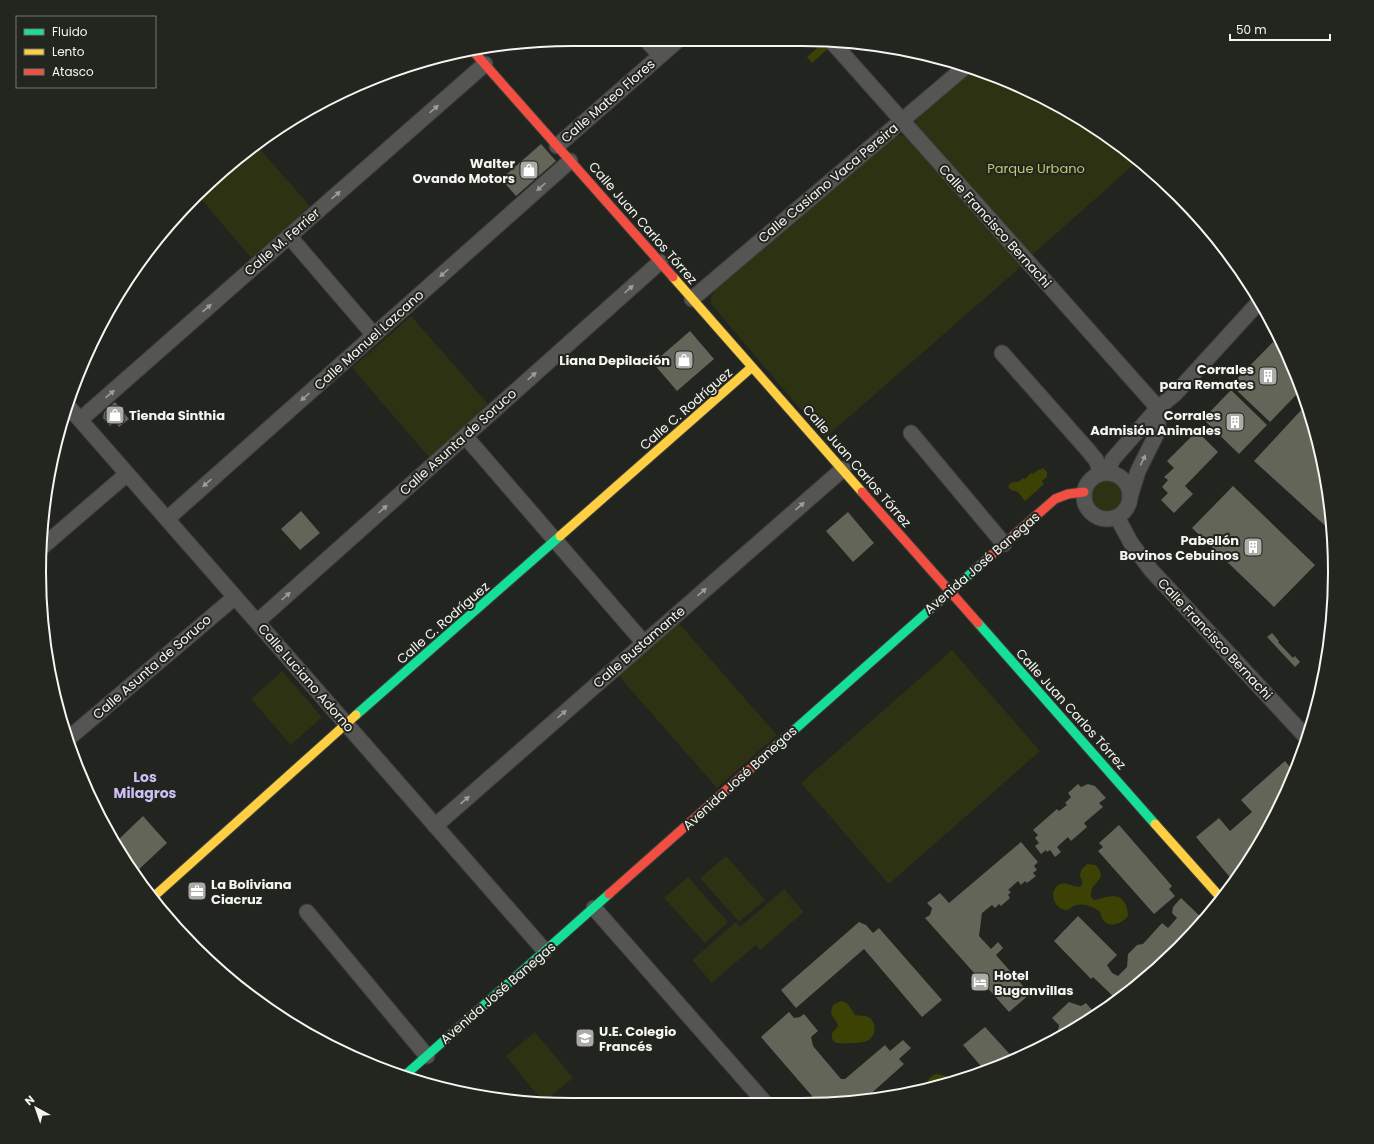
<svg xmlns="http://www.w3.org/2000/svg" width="1374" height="1144" viewBox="0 0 1374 1144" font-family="Poppins,sans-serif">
	<rect width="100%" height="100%" fill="#222420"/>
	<path fill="#2c3212" d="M970 69 1038 94 1126 149 1139 160 1031 256 919 130 916 121 919 114Z
		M899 135 909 137 1023 265 825 438 711 304V298L716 287 888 137Z
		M258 147 310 206 252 259 197 194Z
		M411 316 488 404 429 457 352 368Z
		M1091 496a16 16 0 1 1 32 0a16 16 0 1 1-32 0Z
		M677 621 777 735 717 788 617 674Z
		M952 650 1040 751 889 884 801 783Z
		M282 671 322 717 291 745 251 699Z
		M726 856 765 900 739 922 700 878Z
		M688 877 728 922 705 943 664 898Z
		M784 889 804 912 760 950 756 945 712 983 692 960 736 922 740 927Z
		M535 1032 573 1078 543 1102 506 1056Z"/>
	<path fill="#3b4203" d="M823 43H828L831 46 812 63 807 57Z
		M1043 468 1047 472V477L1042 481 1044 484 1025 501 1018 492C1013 490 1011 492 1008 486 1011 482 1013 481 1018 482L1023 478 1025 479 1032 472 1033 474 1039 469 1040 470Z
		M1087 864 1096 865C1110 882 1089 880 1091 897L1094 900C1100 899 1107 896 1113 896 1124 896 1128 907 1128 916 1119 927 1103 929 1100 912 1094 907 1084 903 1076 905 1071 907 1068 912 1062 909 1052 905 1049 888 1061 884 1067 882 1072 886 1079 887L1082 885V880L1080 877 1081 870Z
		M841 1001C850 1003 850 1008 855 1015 859 1016 866 1015 870 1018 877 1024 876 1037 867 1041 865 1043 840 1044 837 1043 834 1042 834 1041 832 1039V1033L838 1026C835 1016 828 1017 833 1005Z
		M936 1074 947 1076 951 1081 903 1095V1092L909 1086 915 1085 923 1087C928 1082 929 1076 936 1074Z"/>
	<path fill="#626557" d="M541 144 556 161 516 196 501 179Z
		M162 235 164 238 153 248 152 247Z
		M690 331 714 359 677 391 653 363Z
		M1273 342 1285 354 1286 353 1294 368 1301 390 1270 422 1231 385Z
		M1231 390 1267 425 1239 454 1203 419Z
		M115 402 129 419 119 427 115 422 110 426 103 418 104 412Z
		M1304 407 1307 409 1325 468 1331 531 1254 461Z
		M1197 431 1218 452 1185 486 1193 494 1174 513 1161 500 1168 493 1162 487 1168 480 1164 477 1174 468 1167 461Z
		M1233 486 1315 565 1274 607 1192 528Z
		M301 511 320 533 300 550 281 529Z
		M848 512 874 543 853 562 826 531Z
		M1272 633 1279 641 1278 642 1293 658 1295 656 1300 662 1295 667 1267 637Z
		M1285 761 1295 773V776L1245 868 1234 882 1196 837 1219 818 1230 831 1252 812 1241 800Z
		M1078 784 1081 787 1088 784 1095 786 1106 798 1099 803 1103 807 1084 823 1087 827 1071 841 1068 837 1057 847 1061 852 1055 857 1050 850 1047 852 1046 850 1041 854 1035 846 1039 843 1035 838 1038 835 1033 830 1057 809 1059 811 1067 805 1065 803 1071 797 1068 793Z
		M143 816 167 843 135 873 117 841Z
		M1119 825 1172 886 1169 889 1175 896 1154 914 1098 851 1103 847 1099 843Z
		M1021 842 1038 862 1034 866 1037 870 1033 873 1036 876 1027 883 1025 881 1021 885 1018 881 1008 890 1011 892 1008 895 1010 898 1001 906 999 904 995 908 992 905 982 913 979 936 991 949 998 942 1003 948 996 955 1030 994 1009 1012 925 918 930 915 932 908 927 903 940 893 949 903Z
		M1181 898 1203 919 1179 949 1117 1000 1093 977 1091 979 1054 941 1078 916 1117 955 1107 965 1112 973 1118 976 1127 967 1128 954 1137 945 1143 944 1162 923 1168 928 1177 918 1172 913 1173 907Z
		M859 922 866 925 873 933 879 928 942 1000 922 1017 864 949 796 1008 781 990Z
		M1069 1002 1081 1006 1086 1003 1097 1016 1042 1045 1058 1030 1059 1025 1052 1018Z
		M789 1012 794 1018 800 1017 804 1014 818 1031 811 1037 813 1046 841 1079H845L885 1045 890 1051 903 1040 911 1048 899 1059 904 1064 865 1099 818 1103 761 1037Z
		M985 1027 1015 1060 1006 1064 985 1071 963 1045Z"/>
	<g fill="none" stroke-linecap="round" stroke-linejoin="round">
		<defs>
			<path id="street" d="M646 40 660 55
				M833 43 1158 408
				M557 146 677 41
				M289 236 374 335
				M692 299 965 67
				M1002 353 1087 449 1096 460 1101 473
				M67 405 545 951
				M80 420 485 64
				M911 433 1004 544
				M465 436 644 643
				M1107 472 1113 459 1158 408 1175 394 1259 302
				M1084 496a23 23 0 1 1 46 0a23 23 0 1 1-46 0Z
				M1130 497 1138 471 1158 431V408
				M1117 517 1131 543 1151 570 1306 737
				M167 519 570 161
				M41 548 127 474
				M257 622 660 262
				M69 738 235 597
				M435 826 843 469
				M594 908 767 1105
				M307 912 427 1056"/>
			<path id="fast" d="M978 623 1155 824
				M356 715 560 536
				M775 747 987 559
				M403 1077 609 894"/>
			<path id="slow" d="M673 277 862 492
				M560 536 752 367
				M1155 824 1221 898
				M151 899 356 715"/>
			<path id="jam" d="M474 52 673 277
				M862 492 978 623
				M987 559 1055 499 1068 494 1084 492
				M609 894 775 747"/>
		</defs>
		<use href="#street" stroke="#3e3f3c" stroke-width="17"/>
		<use href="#fast" stroke="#3e3f3c" stroke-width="11"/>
		<use href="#slow" stroke="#3e3f3c" stroke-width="11"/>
		<use href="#jam" stroke="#3e3f3c" stroke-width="11"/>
		<use href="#street" stroke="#555553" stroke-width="15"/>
		<use href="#fast" stroke="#16e098" stroke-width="9"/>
		<use href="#slow" stroke="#ffcf43" stroke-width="9"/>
		<use href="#jam" stroke="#f24e42" stroke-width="9"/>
	</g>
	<defs><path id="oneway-solid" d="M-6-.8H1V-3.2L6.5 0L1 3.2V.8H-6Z"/></defs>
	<g fill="#9d9d9b">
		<use href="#oneway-solid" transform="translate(434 109) rotate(-41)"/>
		<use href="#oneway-solid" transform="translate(541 187) rotate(138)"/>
		<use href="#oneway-solid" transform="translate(336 195) rotate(-41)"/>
		<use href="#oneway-solid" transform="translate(444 273) rotate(138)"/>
		<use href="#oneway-solid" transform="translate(629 289) rotate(-42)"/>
		<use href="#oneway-solid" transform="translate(207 308) rotate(-41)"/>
		<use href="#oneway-solid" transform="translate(532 376) rotate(-42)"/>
		<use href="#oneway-solid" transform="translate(110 394) rotate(-41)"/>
		<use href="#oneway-solid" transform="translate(305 397) rotate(138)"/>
		<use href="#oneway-solid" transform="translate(1143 460) rotate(-64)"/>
		<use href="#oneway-solid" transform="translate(207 483) rotate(138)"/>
		<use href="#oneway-solid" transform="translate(800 506) rotate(-41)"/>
		<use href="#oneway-solid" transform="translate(383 509) rotate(-42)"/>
		<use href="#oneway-solid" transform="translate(702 592) rotate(-41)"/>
		<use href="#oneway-solid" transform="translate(286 596) rotate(-42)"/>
		<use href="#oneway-solid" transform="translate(562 714) rotate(-41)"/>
		<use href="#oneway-solid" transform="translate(465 800) rotate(-41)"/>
	</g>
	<defs>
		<symbol id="shop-square" viewBox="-11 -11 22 22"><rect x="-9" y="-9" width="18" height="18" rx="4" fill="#abaca8" stroke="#23251f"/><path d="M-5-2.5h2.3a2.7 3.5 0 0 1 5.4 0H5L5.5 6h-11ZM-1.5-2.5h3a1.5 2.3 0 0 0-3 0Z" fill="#fff"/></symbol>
		<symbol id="building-square" viewBox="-11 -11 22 22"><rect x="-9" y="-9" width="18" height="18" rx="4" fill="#abaca8" stroke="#23251f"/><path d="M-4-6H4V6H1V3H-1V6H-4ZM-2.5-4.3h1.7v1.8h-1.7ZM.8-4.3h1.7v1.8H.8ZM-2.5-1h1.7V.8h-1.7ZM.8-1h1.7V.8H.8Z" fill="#fff"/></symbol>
		<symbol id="office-square" viewBox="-11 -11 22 22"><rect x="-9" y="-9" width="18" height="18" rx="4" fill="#abaca8" stroke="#23251f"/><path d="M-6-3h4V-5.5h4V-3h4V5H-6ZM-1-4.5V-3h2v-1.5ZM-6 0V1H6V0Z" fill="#fff"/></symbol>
		<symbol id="hotel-square" viewBox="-11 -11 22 22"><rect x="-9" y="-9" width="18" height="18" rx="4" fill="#abaca8" stroke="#23251f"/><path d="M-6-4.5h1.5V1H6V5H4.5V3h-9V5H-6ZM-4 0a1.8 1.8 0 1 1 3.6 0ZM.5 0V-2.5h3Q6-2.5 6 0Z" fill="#fff"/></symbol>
		<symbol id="school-square" viewBox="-11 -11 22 22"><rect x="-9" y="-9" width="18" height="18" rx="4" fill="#abaca8" stroke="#23251f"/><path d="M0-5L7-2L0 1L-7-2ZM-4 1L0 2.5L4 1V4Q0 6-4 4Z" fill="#fff"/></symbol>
	</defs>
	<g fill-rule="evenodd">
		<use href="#shop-square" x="518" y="159" width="22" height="22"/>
		<use href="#shop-square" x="673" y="349" width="22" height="22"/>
		<use href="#building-square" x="1257" y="365" width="22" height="22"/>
		<use href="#shop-square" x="104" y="404" width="22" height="22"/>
		<use href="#building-square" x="1224" y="411" width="22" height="22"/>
		<use href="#building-square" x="1242" y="536" width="22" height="22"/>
		<use href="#office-square" x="186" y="880" width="22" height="22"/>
		<use href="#hotel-square" x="969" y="971" width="22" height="22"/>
		<use href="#school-square" x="574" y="1027" width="22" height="22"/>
	</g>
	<g text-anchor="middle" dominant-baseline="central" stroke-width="4" stroke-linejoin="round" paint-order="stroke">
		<g font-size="13" fill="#f5f6f2" stroke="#23251f">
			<text transform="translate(608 101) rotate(-41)">Calle Mateo Flores</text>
			<text transform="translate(828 183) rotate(-40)">Calle Casiano Vaca Pereira</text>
			<text transform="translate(643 223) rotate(49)">Calle Juan Carlos Tórrez</text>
			<text transform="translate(995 226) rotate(48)">Calle Francisco Bernachi</text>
			<text transform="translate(282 242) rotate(-41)">Calle M. Ferrier</text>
			<text transform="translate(369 340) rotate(-42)">Calle Manuel Lazcano</text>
			<text transform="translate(686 409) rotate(-41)">Calle C. Rodríguez</text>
			<text transform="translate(458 442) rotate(-42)">Calle Asunta de Soruco</text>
			<text transform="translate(857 466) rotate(49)">Calle Juan Carlos Tórrez</text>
			<text transform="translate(982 563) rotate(-41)">Avenida José Banegas</text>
			<text transform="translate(443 623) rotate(-41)">Calle C. Rodríguez</text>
			<text transform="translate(1215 639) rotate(47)">Calle Francisco Bernachi</text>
			<text transform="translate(639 647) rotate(-41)">Calle Bustamante</text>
			<text transform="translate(152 667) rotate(-41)">Calle Asunta de Soruco</text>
			<text transform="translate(306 678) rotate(49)">Calle Luciano Adorno</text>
			<text transform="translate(1071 709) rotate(48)">Calle Juan Carlos Tórrez</text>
			<text transform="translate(740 778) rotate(-42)">Avenida José Banegas</text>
			<text transform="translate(498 993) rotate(-41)">Avenida José Banegas</text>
		</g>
		<g font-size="13" font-weight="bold" fill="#f5f6f2" stroke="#23251f" text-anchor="end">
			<text x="515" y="163">Walter<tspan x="515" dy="15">Ovando Motors</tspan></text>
			<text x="670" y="360">Liana Depilación</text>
			<text x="1254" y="369">Corrales<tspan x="1254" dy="15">para Remates</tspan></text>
			<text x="129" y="415" text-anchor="start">Tienda Sinthia</text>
			<text x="1221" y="415">Corrales<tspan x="1221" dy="15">Admisión Animales</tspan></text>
			<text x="1239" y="540">Pabellón<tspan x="1239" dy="15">Bovinos Cebuinos</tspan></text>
			<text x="211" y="884" text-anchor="start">La Boliviana<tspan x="211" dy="15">Ciacruz</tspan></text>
			<text x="994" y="975" text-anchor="start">Hotel<tspan x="994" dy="15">Buganvillas</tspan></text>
			<text x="599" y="1031" text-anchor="start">U.E. Colegio<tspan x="599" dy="15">Francés</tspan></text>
		</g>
		<g font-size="13" fill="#bbcb71" stroke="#23251f">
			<text x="1036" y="168">Parque Urbano</text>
		</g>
		<g font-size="14" font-weight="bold" fill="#d0c0f9" stroke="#23251f">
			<text x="145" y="777">Los<tspan x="145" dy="16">Milagros</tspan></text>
		</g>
	</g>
	<path d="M0 0H1374V1144H0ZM572 46H802A526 526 0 0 1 1328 572V572A526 526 0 0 1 802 1098H572A526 526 0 0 1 46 572V572A526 526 0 0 1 572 46Z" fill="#23251f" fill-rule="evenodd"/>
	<path fill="none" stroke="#f5f6f2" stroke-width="2" d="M572 46H802A526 526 0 0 1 1328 572V572A526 526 0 0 1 802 1098H572A526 526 0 0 1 46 572V572A526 526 0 0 1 572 46Z"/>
	<rect x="16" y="16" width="140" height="72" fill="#23251f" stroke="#777973"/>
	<rect x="24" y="29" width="20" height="6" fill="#16e098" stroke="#777973"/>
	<text x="52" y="36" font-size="12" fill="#f5f6f2">Fluido</text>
	<rect x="24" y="49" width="20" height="6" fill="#ffcf43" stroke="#777973"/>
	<text x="52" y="56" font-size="12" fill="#f5f6f2">Lento</text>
	<rect x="24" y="69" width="20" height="6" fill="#f24e42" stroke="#777973"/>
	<text x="52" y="76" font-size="12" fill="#f5f6f2">Atasco</text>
	<g transform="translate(36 1108) rotate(320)" stroke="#23251f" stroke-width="3" paint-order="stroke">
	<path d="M0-3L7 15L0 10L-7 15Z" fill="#f5f6f2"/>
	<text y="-6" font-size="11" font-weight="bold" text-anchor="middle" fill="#f5f6f2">N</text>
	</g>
	<path d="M1230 34v6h100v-6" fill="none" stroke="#f5f6f2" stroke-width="2"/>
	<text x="1236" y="34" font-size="12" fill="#f5f6f2" stroke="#23251f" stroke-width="3" paint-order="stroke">50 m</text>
</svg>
